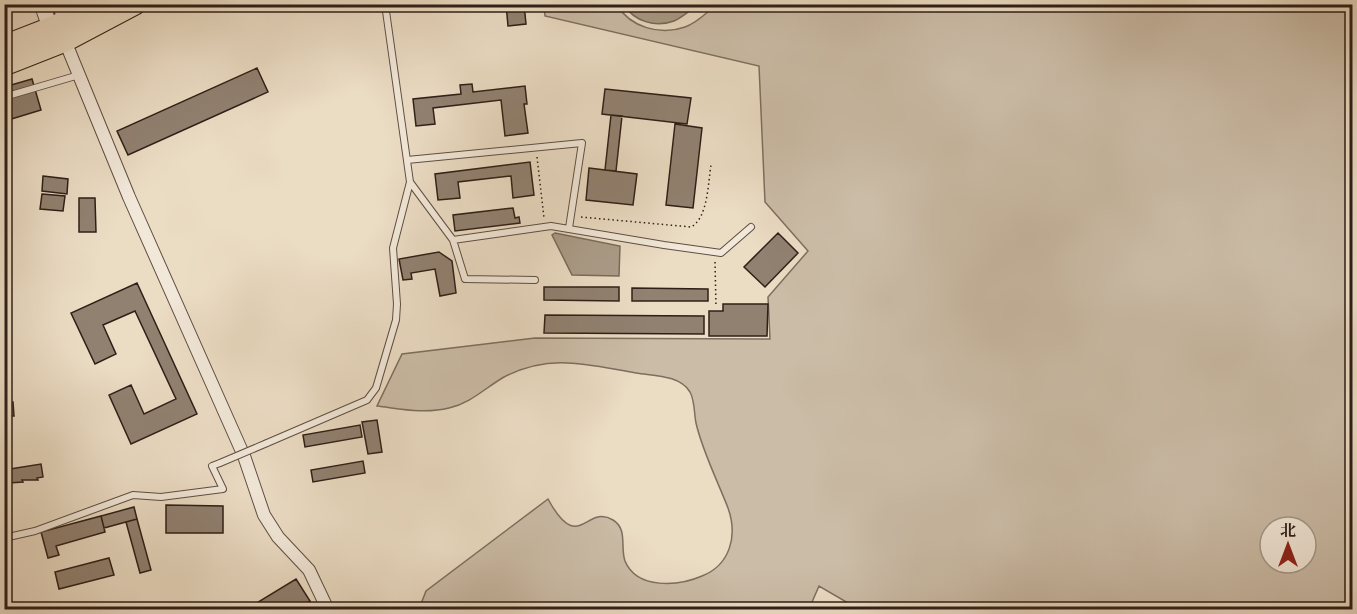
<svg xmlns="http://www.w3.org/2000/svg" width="1357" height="614" viewBox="0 0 1357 614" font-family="'IM FELL DW Pica','Noto Serif SC',serif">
	<rect width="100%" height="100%" fill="#ebdcc4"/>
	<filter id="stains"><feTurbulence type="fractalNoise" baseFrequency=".00333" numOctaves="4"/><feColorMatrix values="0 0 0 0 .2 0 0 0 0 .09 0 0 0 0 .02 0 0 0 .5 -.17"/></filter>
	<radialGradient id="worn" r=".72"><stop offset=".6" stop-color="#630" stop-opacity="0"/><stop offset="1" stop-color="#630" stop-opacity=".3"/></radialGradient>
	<path fill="#cbbca7" stroke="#7d6e5f" stroke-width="1.5" fill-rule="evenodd" d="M716 5H1352V609L860 610 819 586 809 609H419L426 591 548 499C579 556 586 503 613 520 628 529 620 547 625 561 637 590 679 586 702 576 730 565 738 536 728 508 718 482 702 450 696 423 694 414 695 401 690 392 680 375 654 376 636 373 588 365 551 353 504 377 485 388 471 403 449 408 425 414 402 409 377 406L402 354 535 338 770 339 768 297 808 251 765 202 759 66 545 16 544 5H617C630 27 660 36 685 27 697 23 706 13 716 5ZM1270 527H1306V563H1270Z"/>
	<path fill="#ab9c89" stroke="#796a5b" stroke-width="1.5" d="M624 5H698C690 10 682 18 674 21 655 28 634 21 624 5Z
		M555 233 620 246 619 276 572 275 552 235Z"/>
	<path fill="#918171" stroke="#2f1f17" stroke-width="1.5" d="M506 4H524L526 24 508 26Z
		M257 68 268 92 128 155 117 131Z
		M32 79 41 110 8 120 4 109V87Z
		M472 84 473 92 525 86 527 104H524L528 133 505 136 501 100 433 108 435 124 416 126 413 99 461 94 460 85Z
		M605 89 691 98 687 124 602 114Z
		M611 115 622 116 616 171 605 170Z
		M675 124 702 128 693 208 666 205Z
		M530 162 534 195 513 198 511 176 458 182 460 198 438 200 435 174Z
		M589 168 637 174 633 205 586 200Z
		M43 176 68 179 67 194 42 191Z
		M42 194 65 196 63 211 40 209Z
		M79 198H95L96 232H79Z
		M513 208 515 218 519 217 520 223 455 231 453 215Z
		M778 233 798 253 765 287 744 267Z
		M439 252 452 261 456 293 440 296 435 269 411 273 412 279 403 280 399 259Z
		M137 283 197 414 131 444 109 395 131 385 144 414 176 399 135 311 103 325 116 354 95 364 71 313Z
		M544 287H619V301L544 300Z
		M632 288 708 289V301H632Z
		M723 304H768L767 336H709V311H723Z
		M545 315 704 316V334L544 333Z
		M4 402H13L14 416H4Z
		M377 420 382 452 368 454 362 422Z
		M360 425 362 437 305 447 303 435Z
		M363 461 365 473 313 482 311 470Z
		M41 464 43 477 37 478 38 480H22L23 482 8 483V485L4 486V470Z
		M166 505 223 506V533H166Z
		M134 507 137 519 104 528 101 516Z
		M101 516 105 532 56 546 59 555 48 558 41 532Z
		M137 519 151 570 140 573 126 522Z
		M109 558 114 575 59 589 55 572Z
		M296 579 310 601 296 610H252L250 607Z
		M310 601 315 610H296Z"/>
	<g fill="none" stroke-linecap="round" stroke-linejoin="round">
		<defs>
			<path id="service" d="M4 97 79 75
				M407 160 582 143 569 228
				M410 182 453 240 465 279 535 280
				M453 240 551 226 664 245 721 253 751 227
				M267 443 367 400 376 388 396 320 397 304 393 248 410 182 385 4
				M4 538 35 531 133 495 161 497 223 489 212 466 220 463"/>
			<path id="minor" d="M65 41 129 197 244 456 264 515 278 537 309 570 328 610"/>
			<path id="tertiary" d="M42 4 53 36
				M60 4 69 29"/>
			<path id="trunk" d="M4 46 53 27 100 4
				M4 65 65 41 135 4"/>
		</defs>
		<use href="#service" stroke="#5e4e42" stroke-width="8"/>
		<use href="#minor" stroke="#5e4e42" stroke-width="14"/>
		<use href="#tertiary" stroke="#5e4e42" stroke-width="17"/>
		<use href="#trunk" stroke="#2f1f17" stroke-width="23"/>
		<path stroke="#2f1f17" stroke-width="1.5" stroke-dasharray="1.5 3" stroke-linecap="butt" d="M537 157 544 218
			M581 217 691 227C708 218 708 183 711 165
			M715 262 716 307"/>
		<use href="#service" stroke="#f2e8d9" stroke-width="6"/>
		<use href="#minor" stroke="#f2e8d9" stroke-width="12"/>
		<use href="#tertiary" stroke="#f2e8d9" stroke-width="15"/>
		<use href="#trunk" stroke="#ebdcc4" stroke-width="21"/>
		<defs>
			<path id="service-bridge" d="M220 463 267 443"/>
		</defs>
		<use href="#service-bridge" stroke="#5e4e42" stroke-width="8" stroke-linecap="butt"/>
		<use href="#service-bridge" stroke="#f2e8d9" stroke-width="6"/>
	</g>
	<rect width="1357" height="614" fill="none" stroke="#ebdcc4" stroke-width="24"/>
	<rect x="6" y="6" width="1345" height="602" fill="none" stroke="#2f1f17" stroke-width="3"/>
	<rect x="12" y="12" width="1333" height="590" fill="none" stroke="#2f1f17" stroke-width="1.5"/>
	<g transform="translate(1288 545)"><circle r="28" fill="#f2e8d9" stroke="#a4988b" stroke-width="1.5"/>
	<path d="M0-4.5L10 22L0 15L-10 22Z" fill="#8f2418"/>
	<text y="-9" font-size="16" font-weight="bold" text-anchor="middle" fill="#2f1f17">北</text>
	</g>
	<rect width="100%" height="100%" filter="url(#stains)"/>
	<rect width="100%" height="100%" fill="url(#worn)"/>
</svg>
